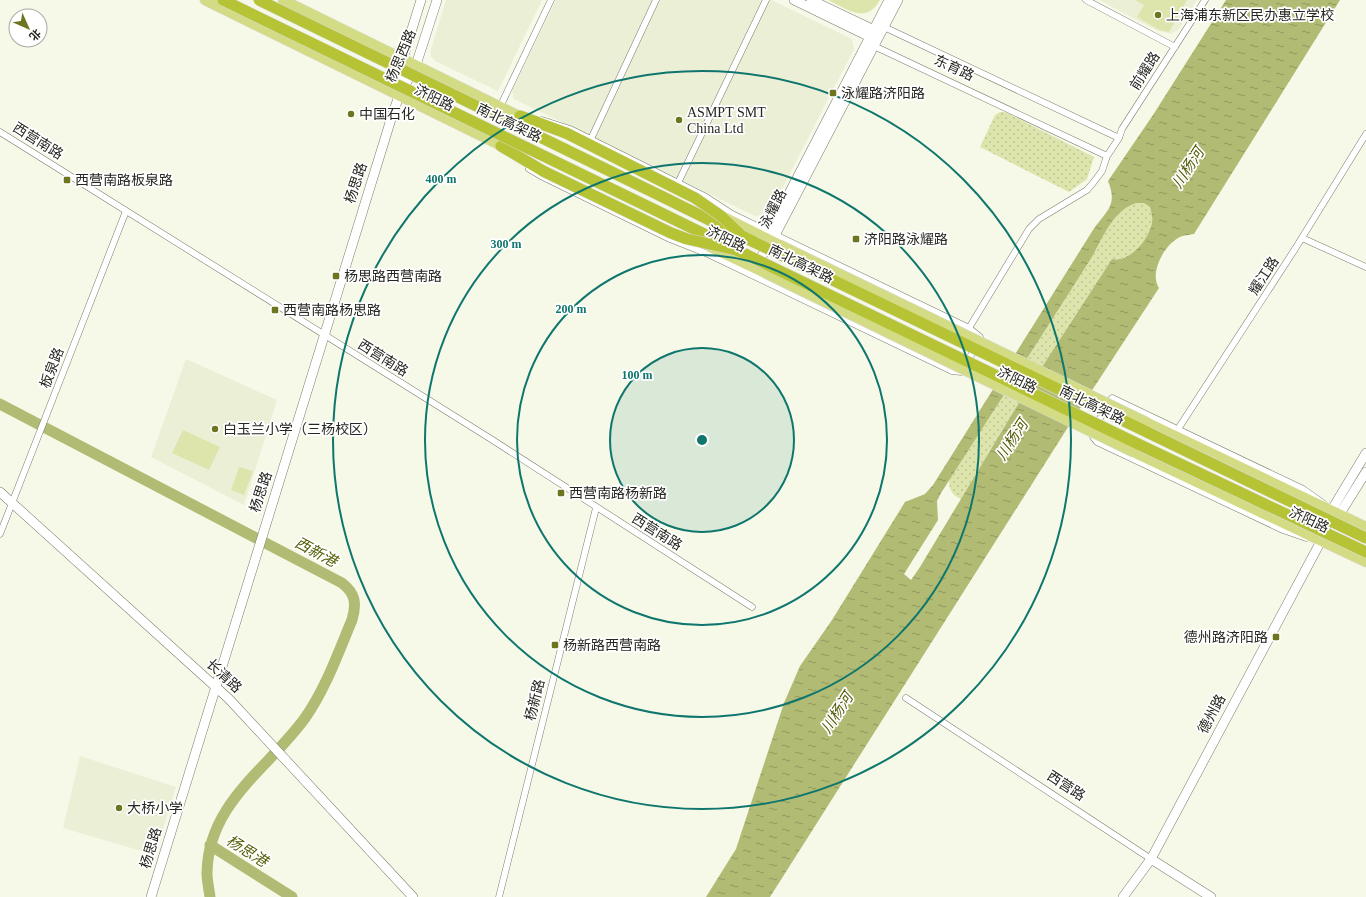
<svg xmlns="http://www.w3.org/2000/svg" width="1366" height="897" viewBox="0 0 1366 897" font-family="'Times New Roman','Noto Sans SC',serif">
	<defs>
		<pattern id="park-dots" width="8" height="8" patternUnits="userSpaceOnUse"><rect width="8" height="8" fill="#dde5ad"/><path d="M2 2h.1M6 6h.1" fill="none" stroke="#bec495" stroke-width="1.8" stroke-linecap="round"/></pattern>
		<pattern id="water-ripples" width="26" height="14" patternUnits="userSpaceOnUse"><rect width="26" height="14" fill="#b1bb73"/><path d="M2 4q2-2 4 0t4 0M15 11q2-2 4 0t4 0" fill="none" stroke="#90985e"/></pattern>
	</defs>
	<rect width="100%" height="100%" fill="#f6f9e8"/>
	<path fill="#ebefd6" d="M446 0H542L498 91 435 61 431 56V49Z
		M556 0H771L852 39 854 49 769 214 755 216 514 99 512 91Z
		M1099 0H1197L1178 30 1171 34 1156 30Z
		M186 359 277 400 244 505 151 457Z
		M80 756 176 787 155 855 63 828Z"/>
	<path fill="url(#park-dots)" d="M1000 112H1005L1094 157 1087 179 1069 192 980 147 995 115Z
		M1137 203H1144L1150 207C1151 211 1153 217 1152 222 1150 239 1130 262 1112 259L1020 401 961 499C952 495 949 490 949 480L1092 257C1103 237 1114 209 1137 203Z"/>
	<path fill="#dde5ad" d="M828 0H880C866 25 847 9 828 0Z
		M1135 0H1187L1169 32 1159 30 1137 17 1144 5Z
		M183 430 220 447 209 470 172 453Z
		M239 467 253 471 244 495 231 490Z"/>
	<path fill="url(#water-ripples)" fill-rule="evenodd" d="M1226 0H1340L1194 234C1189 235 1183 235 1178 238 1164 246 1149 273 1159 288L1070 424 770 897H706L736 849 784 703 800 666 832 620 905 502 925 494 933 485 1093 230C1107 210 1118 206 1108 181L1153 115ZM1137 203H1144L1150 207C1151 212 1153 217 1152 222 1150 238 1130 263 1112 259L1020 401 920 567 911 580 904 574 938 520 937 501 941 493 1092 257C1103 237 1114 209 1137 203Z"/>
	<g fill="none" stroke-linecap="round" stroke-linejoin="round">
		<path stroke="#b1bb73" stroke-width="11" d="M0 404 342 583C355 593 357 603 352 620 338 653 326 688 305 718 268 769 208 803 207 873 207 881 209 889 210 897
			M210 845 292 897"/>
		<defs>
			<path id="street" d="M1086 0 1175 47
				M884 27 1119 138
				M874 46 1107 156
				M500 107 551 0
				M0 132 491 439 752 607
				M591 139 656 0
				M529 169 541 176 670 239 708 254 952 371 961 372 964 369 979 340 980 337 969 328 732 214 706 197 570 129 542 120
				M678 183 766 0
				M1302 238 1366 267
				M969 328 1029 229 1039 219 1087 190 1093 183 1102 171 1107 156 1119 138 1122 129 1205 0
				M1178 429 1295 249 1366 134
				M0 534 126 211
				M1306 538 1283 530 1097 442 1093 437V430L1112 398 1303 489 1323 503
				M906 698 1151 859
				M499 897 596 508"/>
			<path id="secondary" d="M794 0 870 37 873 42
				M811 0 874 30 879 29
				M399 91 403 58 421 0
				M763 244 889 0
				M755 266 772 241 898 0
				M0 492 229 699 413 897
				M1336 520 1366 472
				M1151 859 1211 897
				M151 897 392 116 399 96 416 65 437 0
				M1123 897 1151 859 1321 541 1331 511 1366 453"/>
			<path id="primary" d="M205 0 508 149
				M283 0 527 120
				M724 217 780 245
				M710 247 765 273
				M1148 423 1366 527
				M1133 452 1366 562"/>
			<path id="highway" d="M520 116 566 133
				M501 146 543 171
				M661 196 754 242
				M655 210 747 255"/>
		</defs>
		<use href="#street" stroke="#7a7d6e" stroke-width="7"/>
		<use href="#secondary" stroke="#7a7d6e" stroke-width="10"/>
		<use href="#primary" stroke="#dcdcdb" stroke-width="11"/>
		<use href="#highway" stroke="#dcdcdb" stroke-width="12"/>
		<use href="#street" stroke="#fff" stroke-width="6"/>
		<use href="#secondary" stroke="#fff" stroke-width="9"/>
		<use href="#primary" stroke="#d3db85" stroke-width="10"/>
		<use href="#highway" stroke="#b6c334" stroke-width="11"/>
		<defs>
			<path id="primary-bridge" d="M780 245 1148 423
				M765 273 1133 452"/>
			<path id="highway-bridge" d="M223 0 655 210
				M259 0 661 196
				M566 133 695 198 721 216 742 236
				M543 171 671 233 687 239 736 250
				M754 242 1366 538
				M747 255 1138 444 1366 552"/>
		</defs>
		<use href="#primary-bridge" stroke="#dcdcdb" stroke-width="11" stroke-linecap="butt"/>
		<use href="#highway-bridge" stroke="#dcdcdb" stroke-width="12" stroke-linecap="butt"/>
		<use href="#primary-bridge" stroke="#d3db85" stroke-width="10"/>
		<use href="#highway-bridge" stroke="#b6c334" stroke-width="11"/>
	</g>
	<circle cx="702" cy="440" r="92" fill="#0f766e" fill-opacity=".12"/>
	<g fill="none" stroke="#0f766e" stroke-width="2">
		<circle cx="702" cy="440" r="92"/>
		<circle cx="702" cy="440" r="185"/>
		<circle cx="702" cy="440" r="277"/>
		<circle cx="702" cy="440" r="369"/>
	</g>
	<g fill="#6d751e" stroke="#fff" stroke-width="1.5">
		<circle cx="1158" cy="15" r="4"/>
		<rect x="829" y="89" width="8" height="8" rx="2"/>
		<circle cx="351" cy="114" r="4"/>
		<circle cx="679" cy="120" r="4"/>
		<rect x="63" y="176" width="8" height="8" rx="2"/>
		<rect x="852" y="235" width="8" height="8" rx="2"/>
		<rect x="332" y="272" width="8" height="8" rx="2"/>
		<rect x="271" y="306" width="8" height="8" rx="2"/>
		<circle cx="215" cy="429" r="4"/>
		<rect x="557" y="489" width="8" height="8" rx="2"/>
		<rect x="1272" y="633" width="8" height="8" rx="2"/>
		<rect x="551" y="641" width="8" height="8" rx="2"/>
		<circle cx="119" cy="808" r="4"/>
	</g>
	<g text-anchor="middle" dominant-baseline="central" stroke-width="3.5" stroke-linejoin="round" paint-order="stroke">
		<g font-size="14" fill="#262721" stroke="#fff" text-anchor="start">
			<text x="1166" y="15">上海浦东新区民办惠立学校</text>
			<text x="841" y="93">泳耀路济阳路</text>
			<text x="687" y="112">ASMPT SMT<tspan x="687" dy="16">China Ltd</tspan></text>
			<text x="359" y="114">中国石化</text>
			<text x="75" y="180">西营南路板泉路</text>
			<text x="864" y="239">济阳路泳耀路</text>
			<text x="344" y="276">杨思路西营南路</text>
			<text x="283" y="310">西营南路杨思路</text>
			<text x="223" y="429">白玉兰小学（三杨校区）</text>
			<text x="569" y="493">西营南路杨新路</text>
			<text x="1268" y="637" text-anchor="end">德州路济阳路</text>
			<text x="563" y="645">杨新路西营南路</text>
			<text x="127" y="808">大桥小学</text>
		</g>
		<g font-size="14" fill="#262721" stroke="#fff">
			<text transform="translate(401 56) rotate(-67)">杨思西路</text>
			<text transform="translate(954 68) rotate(25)">东育路</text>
			<text transform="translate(1145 71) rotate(-57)">前耀路</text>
			<text transform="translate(434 98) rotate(26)">济阳路</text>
			<text transform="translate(509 123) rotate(26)">南北高架路</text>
			<text transform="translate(38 141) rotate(32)">西营南路</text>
			<text transform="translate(356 183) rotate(-72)">杨思路</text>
			<text transform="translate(773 209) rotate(-63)">泳耀路</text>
			<text transform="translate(726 239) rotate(26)">济阳路</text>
			<text transform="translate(801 264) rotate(26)">南北高架路</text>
			<text transform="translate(1264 276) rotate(-57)">耀江路</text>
			<text transform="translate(383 358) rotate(32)">西营南路</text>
			<text transform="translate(52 368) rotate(-69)">板泉路</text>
			<text transform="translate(1017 380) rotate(26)">济阳路</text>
			<text transform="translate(1092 405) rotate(26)">南北高架路</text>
			<text transform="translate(261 492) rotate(-72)">杨思路</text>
			<text transform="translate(1309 520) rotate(25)">济阳路</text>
			<text transform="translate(657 532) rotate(32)">西营南路</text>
			<text transform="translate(224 676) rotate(43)">长清路</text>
			<text transform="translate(535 700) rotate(-76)">杨新路</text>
			<text transform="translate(1212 714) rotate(-62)">德州路</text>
			<text transform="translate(1066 786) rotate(33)">西营路</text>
			<text transform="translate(151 848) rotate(-73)">杨思路</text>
		</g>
		<g font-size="15" font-style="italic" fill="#555c04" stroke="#fff">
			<text transform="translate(1188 168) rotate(-57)">川杨河</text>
			<text transform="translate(1012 440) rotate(-57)">川杨河</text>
			<text transform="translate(316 552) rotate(28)">西新港</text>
			<text transform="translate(837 713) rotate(-57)">川杨河</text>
			<text transform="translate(247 851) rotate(32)">杨思港</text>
		</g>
	</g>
	<circle cx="702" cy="440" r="6" fill="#0f766e" stroke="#fff" stroke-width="2"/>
	<g font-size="12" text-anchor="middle" font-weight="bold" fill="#0f766e" stroke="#fff" stroke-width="3.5" stroke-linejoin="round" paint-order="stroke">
		<text x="441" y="183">400 m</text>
		<text x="506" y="248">300 m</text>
		<text x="571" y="313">200 m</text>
		<text x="637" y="379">100 m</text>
	</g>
	<g transform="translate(28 28) rotate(135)"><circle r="19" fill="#ffffff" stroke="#a8a9a6"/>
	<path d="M0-3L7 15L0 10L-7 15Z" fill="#6d751e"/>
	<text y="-6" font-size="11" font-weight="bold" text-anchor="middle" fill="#262721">北</text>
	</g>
</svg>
